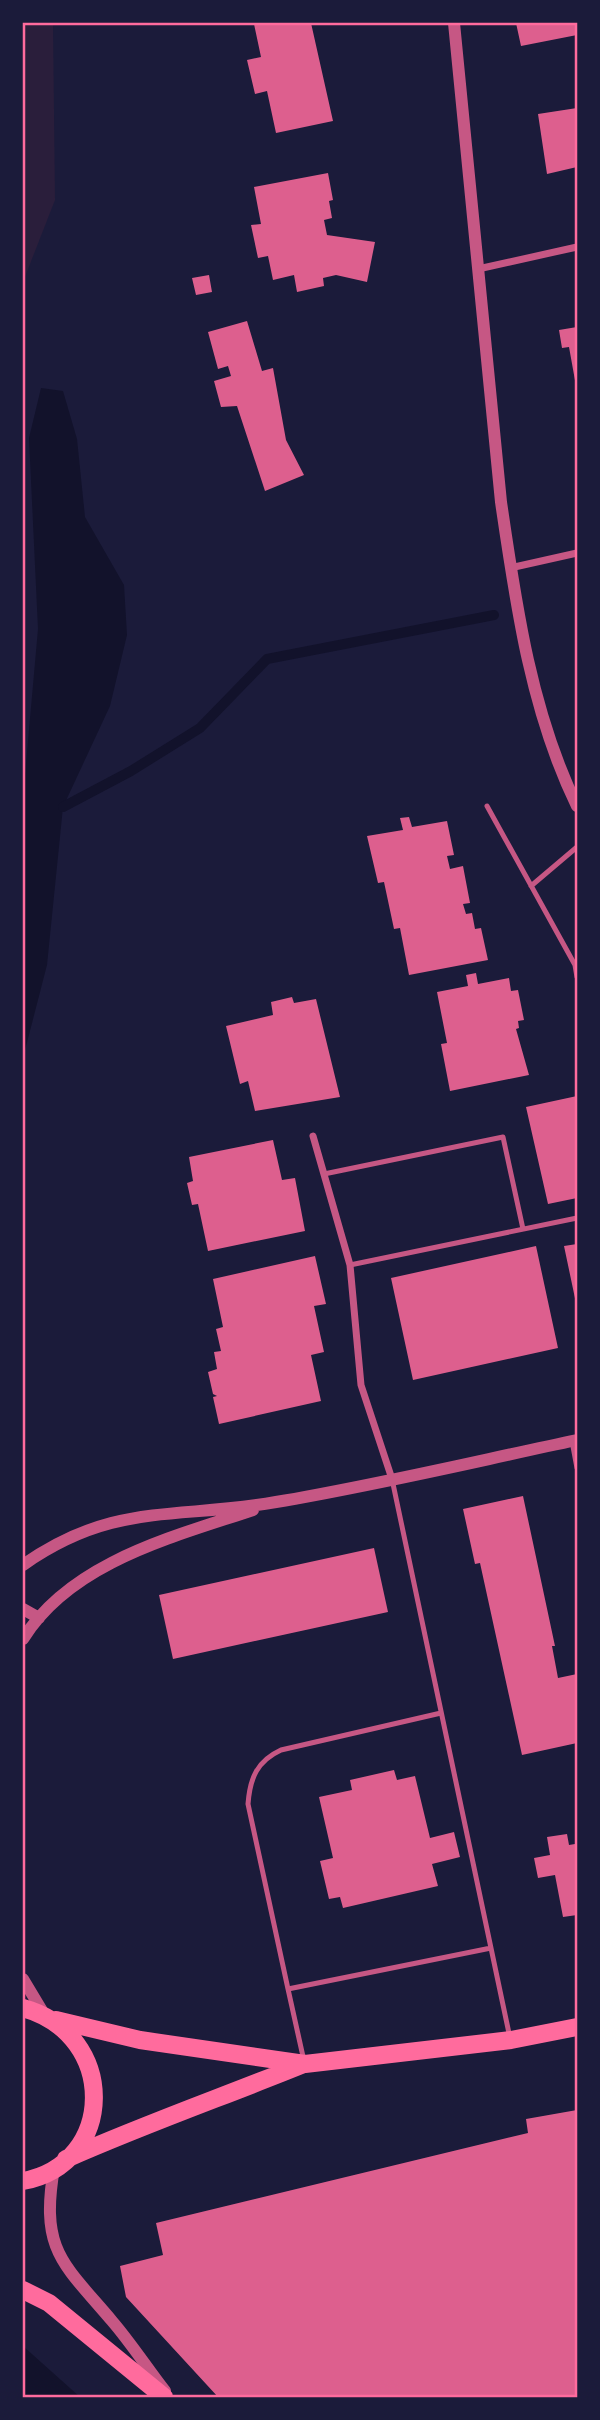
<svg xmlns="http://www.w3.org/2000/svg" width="600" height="2420" viewBox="0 0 600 2420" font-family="'Sofia Sans Condensed',sans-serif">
	<rect width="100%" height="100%" fill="#1b1b3a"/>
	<path fill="#2a1e3b" d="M23 23H53L55 200 23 282Z"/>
	<path fill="#12122b" d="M41 388 63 391 77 439 85 517 124 585 127 635 110 706 63 807 47 965 23 1058V797L38 629 29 438Z
		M23 2346 80 2397H23Z"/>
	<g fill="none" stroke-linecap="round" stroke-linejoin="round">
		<path stroke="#12122b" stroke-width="10" d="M63 807 131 771 200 728 267 659 494 615"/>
	</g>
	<path fill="#dd5f8e" d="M259 23H311L333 121 276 133 267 91 255 94 247 60 261 57 254 24Z
		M516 23H577V35L521 46Z
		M577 108V167L547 174 538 114Z
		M328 173 333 200 329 201 332 218 324 220 327 235 375 242 367 282 336 275 323 278 324 286 297 292 294 275 273 280 268 256 258 258 251 225 261 224 254 187Z
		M209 275 212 292 196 295 192 278Z
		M247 321 262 371 273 368 286 440 304 475 265 491 237 406 221 407 214 381 231 376 228 366 218 369 208 332Z
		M577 327V386H576L569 347 562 348 559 330Z
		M409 817 412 827 447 821 454 855 447 856 450 869 463 866 470 903 463 904 466 914 472 913 475 929 481 928 488 960 409 975 400 928 394 929 384 882 378 883 367 836 403 830 400 818Z
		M476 973 478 984 509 978 511 991 518 990 524 1020 518 1021 519 1028 516 1029 529 1075 450 1091 441 1044 447 1043 437 992 468 986 466 975Z
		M292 997 294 1003 316 999 340 1097 255 1111 248 1081 240 1084 226 1026 273 1015 271 1002Z
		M577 1096V1198L548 1204 526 1107Z
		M273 1140 282 1180 295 1178 305 1231 208 1251 198 1204 192 1205 187 1183 193 1181 189 1157Z
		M577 1244V1303H576L564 1246Z
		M536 1246 558 1348 413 1380 391 1278Z
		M315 1256 326 1304 314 1306 324 1352 311 1355 321 1401 219 1424 213 1397 217 1396 213 1394 208 1372 217 1369 214 1352 221 1351 216 1329 223 1327 213 1279Z
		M523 1496 555 1646H552L558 1678 577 1674V1743L522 1755 480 1563 475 1564 463 1509Z
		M374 1548 388 1612 173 1659 159 1595Z
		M394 1770 397 1780 415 1776 430 1838 454 1832 460 1857 432 1864 438 1886 343 1908 340 1897 329 1899 320 1861 333 1858 319 1797 352 1790 350 1780Z
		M567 1834 569 1845 575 1844 577 1853V1915L563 1917 555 1875 538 1878 534 1858 550 1855 547 1837Z
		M577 2110V2397H218L126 2297 120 2266 163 2255 156 2223 528 2133 526 2119Z"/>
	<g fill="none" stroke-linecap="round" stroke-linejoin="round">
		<path stroke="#c65784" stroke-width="5" d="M487 806 575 965 577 977
			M531 886 577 847
			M324 1174 503 1137 523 1229
			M350 1265 577 1218
			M572 1441 577 1468
			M392 1479 510 2038
			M441 1713 281 1750C257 1761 250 1778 248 1804L288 1989 491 1948
			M288 1989 304 2061"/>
		<path stroke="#c65784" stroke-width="7" d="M478 269 577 247
			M510 568 577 553
			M313 1136 350 1265 361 1385 392 1479"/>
		<path stroke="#c65784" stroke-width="12" d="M454 23 501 502C516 605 531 712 577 806
			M23 1565C114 1501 176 1520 276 1502 377 1485 477 1461 577 1440
			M23 1609 39 1618
			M23 1639C71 1562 173 1537 253 1510
			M23 1979 44 2014
			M54 2168C40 2251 63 2263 112 2321 131 2343 147 2368 165 2391"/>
		<path stroke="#ff6b9d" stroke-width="18" d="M23 2008C119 2035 116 2164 23 2181
			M56 2020 140 2040 305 2064 511 2040 577 2027
			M66 2159C145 2124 225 2096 304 2064
			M23 2290 49 2303 164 2397"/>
	</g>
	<rect width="600" height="2420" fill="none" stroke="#1b1b3a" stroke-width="49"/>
	<rect x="24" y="24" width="552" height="2372" fill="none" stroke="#ff6b9d" stroke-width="2.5"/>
</svg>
